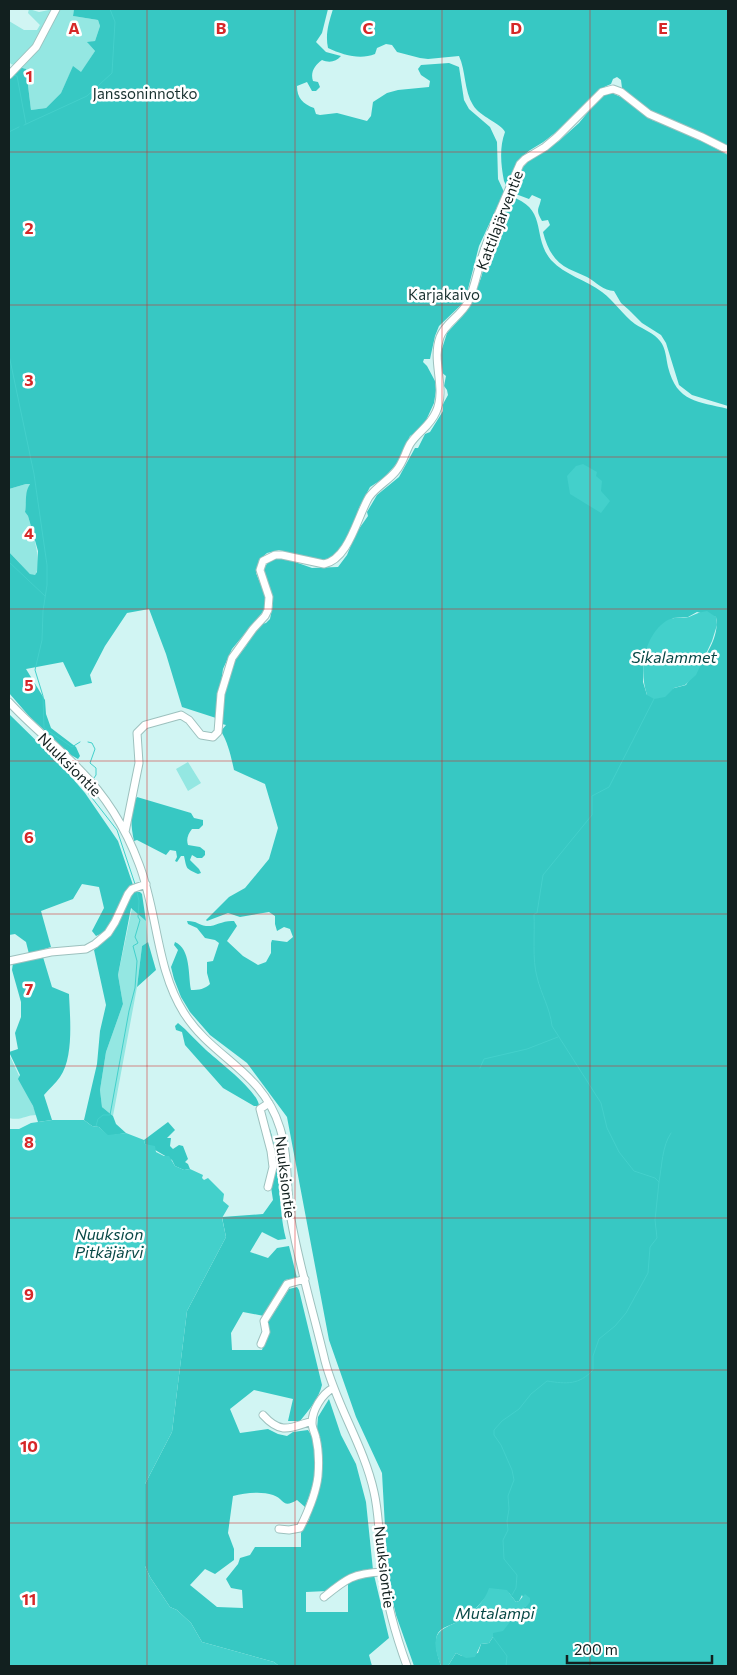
<svg xmlns="http://www.w3.org/2000/svg" width="737" height="1675" viewBox="0 0 737 1675" font-family="Commissioner,sans-serif">
	<rect width="100%" height="100%" fill="#d1f5f3"/>
	<path fill="#94e7e2" d="M29 9 39 12 54 9H74L73 16 98 20 100 26 95 41 88 43 95 51 81 73 73 67 61 93 46 108 31 110 26 69 11 64 9 62V21L24 30H37L40 25 28 13Z
		M26 484H30C25 494 27 501 25 512L28 516C32 532 43 561 35 576L30 574 9 552V489Z
		M188 762 201 783 188 791 176 769Z
		M132 908 146 921 148 942 142 946 137 987 113 1116 102 1107 100 1090 106 1052 123 1004 118 975Z
		M9 1054 37 1115C24 1115 23 1121 9 1118Z"/>
	<path fill="#37c8c3" fill-rule="evenodd" d="M74 9H328L322 33 316 42 326 52 341 56C336 62 329 63 322 60 315 65 310 72 313 81L318 82 320 87 316 91H312L307 82 297 86C297 98 303 104 314 108L316 114 320 115 337 113 367 121 371 116 373 102 387 93 398 90 429 87 430 81 421 75 418 69 421 65 449 63 459 67 464 100 469 109 490 127 497 142 498 179 504 192 479 246 467 293 462 304 439 326 435 336 430 359H424L423 362 427 366 435 381 436 390 434 403 423 427 410 436 398 462 384 478 370 487 359 508 350 534 338 554 330 559 317 560 279 550 267 553 259 560 256 573 265 595 266 608 232 649 223 669 216 718 182 707 166 654 149 609 127 613 105 646 90 675 92 683 75 687 63 662 26 669 45 700 46 714 51 728 76 747 80 756 78 759 71 755 29 716 9 693V552L30 574 35 575 37 572 38 551 28 516 25 512C27 502 24 493 30 484H26L9 489V79L19 67 26 69 31 110 46 108 61 93 73 66 81 72 95 51 87 42 95 41 100 26 98 20 73 16Z
		M333 9H728V146L649 112 622 88 621 80 617 77 613 79 611 84C596 89 589 101 579 112 569 122 557 131 546 140 538 146 528 150 521 158 513 166 513 178 506 185L504 181C501 165 499 148 505 132 501 123 480 117 473 105 464 91 466 71 459 56L428 59 420 58 397 52 392 45 386 44 377 48 375 54C360 60 343 55 328 48 325 34 329 22 333 9Z
		M612 93 625 99 652 120 681 130 728 155V406L692 395 679 385 666 343 661 335 642 323 629 310 621 303 614 291C604 291 596 282 587 277 581 274 575 272 569 269 554 262 547 248 543 232L550 225 548 220 542 221C535 209 539 210 541 199L532 195 529 199 513 193 521 170 528 161 559 141 579 123 603 94Z
		M510 196C549 209 531 236 551 260 565 275 586 280 602 292 614 301 623 315 635 324 643 329 655 334 660 341 666 348 666 359 668 367 677 403 698 401 728 409V1666H448L456 1653 462 1656 478 1653 481 1644 489 1643 493 1637 492 1633 511 1619 520 1609 526 1606 522 1595 519 1601 516 1602 509 1593 496 1589C482 1598 475 1613 460 1621 454 1624 440 1627 437 1635 434 1645 438 1657 441 1666H414L396 1615 388 1581 382 1473 356 1417 329 1340 287 1117 247 1063 210 1035 190 1012 181 997 174 979 171 967 178 950 174 945 175 942C191 949 188 975 191 990 199 990 205 989 210 984L207 973V962L213 961 219 943 215 940 205 938 197 928 188 924 187 921C198 921 198 925 206 926 215 927 222 920 234 921L237 926 227 941 243 956 258 965 266 962 271 953V943L272 940 287 942 293 937 290 929 284 927 277 931 275 924V916L269 912 240 917 228 913 207 921 206 920 229 897 245 888 269 859 278 828 265 784 234 770C231 756 228 743 221 731L226 725 222 724 226 683 236 659 246 646 249 639 262 624 266 623 270 619 273 604 272 595 264 573 265 567 268 562 275 559 284 558 312 568 338 567 347 555 356 533 368 516 367 512 377 495 399 477 415 448H418L425 434 430 432 443 411V404L448 395 447 390 444 386 446 376 441 372 440 355 447 333 466 312 471 302 481 278 489 248ZM697 612 716 617C721 640 698 666 686 685L647 695 643 682V664L673 618 688 617Z
		M9 714 61 765 85 793 118 841 133 885 125 895 105 932 96 936 92 931 104 908 99 887 82 884 73 899 41 911 51 947 29 954 26 942 15 934 9 935Z
		M137 797 191 813 194 818 203 820V825L199 829H192C188 834 186 839 188 845L200 847 205 851V855L202 858H197L192 855 190 860 199 869 201 873 198 874C185 868 187 869 184 856H181L177 862 175 861 177 857 176 851 170 850 166 855 137 840 134 841C131 828 129 807 137 797Z
		M133 892H140L142 894 146 921 131 908 118 975 123 1004 106 1052 100 1090 102 1107 113 1116 116 1124 126 1133 108 1136 99 1127 92 1126 84 1120 97 1064 100 1031 106 1005 94 950C115 930 119 923 130 896Z
		M148 942 156 970 137 987 142 946Z
		M43 957 52 987 69 994C70 1018 74 1057 60 1077 56 1083 49 1089 44 1095L52 1120 38 1122 33 1106 18 1079 20 1075 9 1052 18 1049 15 1033 21 1017V1002L12 970 13 963Z
		M178 1023C188 1031 196 1041 206 1050 217 1060 259 1092 259 1106H254L223 1088 185 1045 182 1032 176 1030 175 1026Z
		M168 1122 175 1130 167 1138H171L170 1146 173 1149 179 1145 183 1146 188 1159 185 1162 188 1164 190 1169 184 1170 175 1166 172 1160 145 1144 144 1140Z
		M268 1129H270C281 1165 277 1203 286 1239L278 1240 262 1232 250 1252 268 1258 277 1248 289 1246 297 1278 285 1280 264 1316 243 1312 231 1333 232 1350H262L268 1331V1322L289 1289 297 1287 299 1290 322 1385C319 1398 309 1410 300 1421H288L293 1399 254 1390 230 1409 240 1433 268 1429 278 1434 287 1436 293 1432 308 1430C310 1433 313 1437 314 1440 321 1460 313 1488 305 1507L297 1500C282 1509 285 1499 273 1495 261 1491 245 1493 233 1496L228 1533 234 1549V1560L215 1574 205 1569 190 1585 217 1607 243 1608 242 1590 231 1588 226 1579 238 1564 240 1558 250 1555 255 1547H301V1533L309 1520 322 1462 321 1444 317 1429 318 1417 329 1399 341 1435 356 1464 366 1502 373 1570C349 1572 344 1576 327 1591L306 1592V1612H348V1582L374 1575 389 1638 369 1655 372 1666H279L274 1662 202 1642 191 1623 177 1610 170 1607 150 1577 145 1566V1484L172 1432 187 1311 226 1237 222 1217 263 1214 273 1200 271 1187Z"/>
	<path fill="#43d0cb" d="M583 464 597 472 596 476 602 481 601 491 610 501 601 513 570 494 567 476 576 466Z
		M707 611 716 617 717 625 712 641 696 675 685 685 674 688 665 697 654 699 647 695C639 671 643 637 666 621 674 616 681 619 689 617 695 614 700 612 707 611Z
		M52 1120H84L92 1126 99 1127 108 1135 126 1133 144 1140 145 1144 155 1146 156 1152 164 1156H169L175 1166 184 1170 190 1169 203 1175 202 1178 204 1180 208 1178 224 1194 223 1201 229 1206 222 1218 226 1237 187 1311 172 1432 145 1484V1566L150 1577 170 1607 177 1610 191 1623 202 1642 274 1662 279 1666H9V1129H19L31 1123Z
		M489 1588 507 1590 516 1602 519 1601 525 1594 530 1598V1602L527 1606 520 1609 503 1631 493 1633V1637L489 1643 481 1644 475 1657 466 1658 456 1653 448 1666H441C438 1658 434 1647 436 1639 438 1627 455 1625 464 1618 474 1611 485 1601 489 1588Z"/>
	<g fill="none" stroke-linecap="round" stroke-linejoin="round">
		<path stroke="#43d0cb" stroke-width="1" d="M9 65 10 68
			M13 75 17 76 26 124
			M24 125 87 96 112 73 115 22 110 9
			M9 132 19 127
			M9 355 34 474 47 565V585L43 611 42 640 35 670 43 696 44 728 72 747 80 742
			M9 562 45 596
			M88 742 92 743 95 749 90 763 96 768V775L94 778
			M87 787 85 789 117 830 135 884
			M480 1068 484 1059 527 1049 558 1037
			M96 1126 98 1119 103 1115H110L129 1011 135 988 137 961 133 946 138 943 135 937 140 920 138 917 139 901 137 892
			M659 1182C662 1166 662 1146 671 1133
			M512 1595 516 1588 517 1575 504 1559 503 1540 508 1530 507 1521 509 1509 508 1496 514 1480 512 1470 501 1445 494 1435V1430L502 1421 519 1409 531 1394 547 1381C567 1384 579 1385 593 1370V1356L599 1339 615 1326 626 1313 648 1273 650 1247 657 1238 655 1220 659 1182 655 1178 634 1171 619 1152 607 1128 601 1103 552 1026C550 1008 541 994 537 977 532 959 535 934 534 914L537 913 543 875 592 815V796L609 787 654 699
			M493 1637 507 1656 506 1666"/>
		<defs>
			<path id="minor" d="M9 75 36 47 56 9
				M9 702C31 726 57 746 79 769 106 796 126 829 139 864 158 913 156 969 184 1013 213 1059 262 1070 280 1128 289 1157 286 1189 291 1219 299 1265 314 1315 325 1361 337 1407 364 1446 374 1492 380 1518 379 1546 383 1572 387 1605 396 1636 407 1666
				M125 832 139 763 137 733 145 725 181 715 189 720 201 735 213 737 218 732 221 694 232 658 253 629 265 616 268 610 269 597 260 570 263 561 275 555H282L324 564C349 559 357 517 369 497 377 486 388 481 396 471 403 463 405 453 410 444 418 432 430 426 436 412 447 388 431 362 440 337 445 323 461 316 468 302 476 285 478 266 485 248 495 220 508 192 520 164L525 159 545 147 557 137 602 92 613 89 621 92 649 114 702 137 728 150
				M9 961 51 952 86 949 95 944 108 933 115 922 128 894 132 889 146 884
				M268 1187 273 1167 271 1151 260 1109 269 1103
				M261 1344 266 1332 264 1321 287 1284 305 1279
				M263 1415C281 1435 290 1428 312 1421
				M279 1529 289 1530 300 1528C308 1512 316 1494 318 1476 319 1464 319 1451 316 1438 315 1433 312 1428 312 1423 312 1410 322 1394 333 1388
				M324 1597C346 1579 353 1573 383 1572"/>
		</defs>
		<use href="#minor" stroke="#9dc1be" stroke-width="9"/>
		<use href="#minor" stroke="#fff" stroke-width="7"/>
	</g>
	<path fill="none" stroke="#d62828" stroke-width="1" stroke-opacity="0.55" d="M147 9V1666M295 9V1666M442 9V1666M590 9V1666M9 152H728M9 305H728M9 457H728M9 609H728M9 761H728M9 914H728M9 1066H728M9 1218H728M9 1370H728M9 1523H728"/>
	<g text-anchor="middle" dominant-baseline="central" stroke-width="5" stroke-linejoin="round" paint-order="stroke">
		<g font-size="15" fill="#193130" stroke="#fff">
			<text x="145" y="93">Janssoninnotko</text>
			<text x="444" y="294">Karjakaivo</text>
		</g>
		<g font-size="15" fill="#12201f" stroke="#fff">
			<text transform="translate(499 220) rotate(-69)">Kattilajärventie</text>
			<text transform="translate(70 764) rotate(45)">Nuuksiontie</text>
			<text transform="translate(286 1177) rotate(83)">Nuuksiontie</text>
			<text transform="translate(385 1567) rotate(83)">Nuuksiontie</text>
		</g>
		<g font-size="16" font-style="italic" fill="#084846" stroke="#fff">
			<text x="674" y="656">Sikalammet</text>
			<text x="109" y="1233">Nuuksion<tspan x="109" dy="18">Pitkäjärvi</tspan></text>
			<text x="495" y="1612">Mutalampi</text>
		</g>
	</g>
	<g font-size="16" text-anchor="middle" font-weight="bold" fill="#d62828" stroke="#fff" stroke-width="5" stroke-linejoin="round" paint-order="stroke">
		<text x="74" y="34">A</text>
		<text x="221" y="34">B</text>
		<text x="368" y="34">C</text>
		<text x="516" y="34">D</text>
		<text x="663" y="34">E</text>
		<text x="29" y="82">1</text>
		<text x="29" y="234">2</text>
		<text x="29" y="386">3</text>
		<text x="29" y="539">4</text>
		<text x="29" y="691">5</text>
		<text x="29" y="843">6</text>
		<text x="29" y="995">7</text>
		<text x="29" y="1148">8</text>
		<text x="29" y="1300">9</text>
		<text x="29" y="1452">10</text>
		<text x="29" y="1605">11</text>
	</g>
	<rect width="737" height="1675" fill="none" stroke="#12201f" stroke-width="20"/>
	<path d="M567 1655v8h145v-8" fill="none" stroke="#12201f" stroke-width="2.5"/>
	<text x="574" y="1655" font-size="15" fill="#12201f" stroke="#ffffff" stroke-width="4" paint-order="stroke">200 m</text>
</svg>
